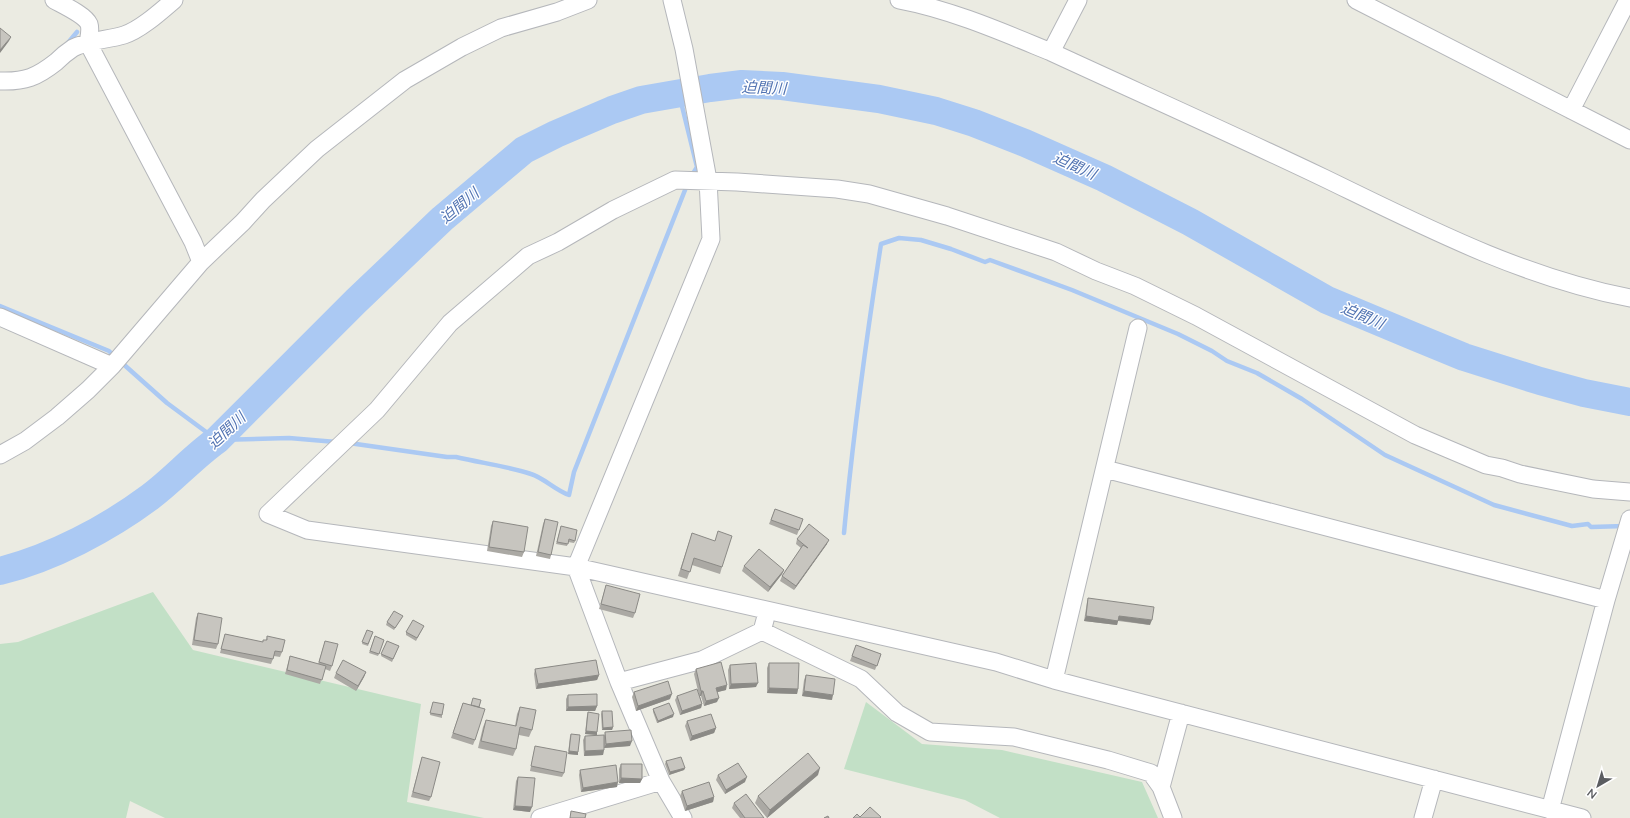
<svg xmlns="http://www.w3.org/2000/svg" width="1630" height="818" viewBox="0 0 1630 818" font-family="Lato,'Noto Sans JP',sans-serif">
	<rect width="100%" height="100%" fill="#ebebe2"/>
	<path fill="#c2e0c6" d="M153 592 193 650 421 704 407 802 484 818H165L130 801 126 818H0V644L18 642Z
		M866 702 922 744 1002 750 1142 782 1158 818H1000L965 800 844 769Z"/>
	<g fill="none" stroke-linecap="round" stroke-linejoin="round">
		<path stroke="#abc9f3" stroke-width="4.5" d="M67 44 77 32
			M679 94 697 167 691 177
			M0 306 109 351 115 357
			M121 362 167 403 217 440 289 438 336 442
			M349 443 447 457H456C481 463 507 466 531 474 544 478 555 490 569 495L574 472 687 185
			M844 533C853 436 866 340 881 244L899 238 921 240 951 249 985 262 990 260 1072 290 1178 334 1212 351 1227 361 1257 373 1302 399 1385 455 1494 505 1572 526 1588 524 1591 527 1625 526"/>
		<path stroke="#abc9f3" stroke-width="28" d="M0 571C52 558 107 529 150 497 174 479 193 457 217 440L356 301 442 219 524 150 556 134 612 110 641 100 710 88 742 84 782 86 879 99 936 111 974 123 1025 143 1104 178 1190 222 1327 300 1413 336 1464 357 1540 381 1584 393 1630 402"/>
		<defs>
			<path id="minor" d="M54 0C63 5 85 15 89 24 91 30 89 37 88 43L193 242 201 262
				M672 0 684 49 708 180 711 239 576 567 619 682 661 781 683 818
				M899 0C952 10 1002 32 1051 52 1142 94 1234 135 1324 178 1423 226 1521 277 1630 298
				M1356 0 1630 140
				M1051 52 1078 0
				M0 81C25 82 37 77 56 62 61 57 67 52 73 48 88 40 107 40 124 35 140 30 160 12 174 0
				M1571 110 1628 0
				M0 317 112 366
				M0 455 25 441 57 417 88 390 112 366 201 262 243 222 263 200 317 149 405 80 462 47 501 28 557 12 588 0
				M1105 469 1606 600
				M762 631 861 679 897 713 930 732 1014 737 1108 760 1151 773 1161 787 1173 818
				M1054 680 1138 328
				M619 682 702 660 762 631 765 620
				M1161 787 1181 713
				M1550 810 1606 600 1630 519
				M540 818 661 781
				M1423 818 1434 779
				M1582 818 1054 680 996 662 576 567 307 530 268 514 377 410 450 323 528 256 558 242 613 210 675 180 737 182 837 189 869 194 947 216 1056 252 1096 271 1135 286 1196 316 1415 435 1486 465 1502 468 1520 474 1593 489 1630 492"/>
		</defs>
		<use href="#minor" stroke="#b5b7bb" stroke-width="19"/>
		<use href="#minor" stroke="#fff" stroke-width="17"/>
	</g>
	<path fill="#aba9a4" d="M775 509 803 519 797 535 769 524Z
		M545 519 551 555 550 559 536 556 543 524Z
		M493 521 524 552 522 557 487 551 491 526Z
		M561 526 575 541 574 543 568 542 567 546 556 544Z
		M692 533 722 567 720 574 692 565 687 579 678 576Z
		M797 539 827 544 794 590 780 581 782 576 801 548 796 544Z
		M744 566 784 570 782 574 768 592 742 571Z
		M606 585 635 613 633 618 599 609Z
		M1088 598 1150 625 1118 621 1117 625 1084 621 1087 602Z
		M198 613 218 644 216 649 192 645 196 618Z
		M403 616 394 630 386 625 387 622Z
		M423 628 416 641 406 635V632Z
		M367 630 373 632 368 646 362 644Z
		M225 634 262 642 266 640 267 636 282 652 280 657 274 656 271 664 220 653Z
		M375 636 384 640 378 656 369 653Z
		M325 641 332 666 330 671 325 669 320 684 285 674 290 656 318 664Z
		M387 641 399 646 392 662 381 656Z
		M856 645 881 654 875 670 850 661Z
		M769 663 798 689 797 694 767 693V668Z
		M730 665 756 687 729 689 728 670Z
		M535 669 599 675 597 680 536 689 534 674Z
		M696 669 726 690 717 692V702L704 706 701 696H700L702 704 701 708 680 715 675 700 677 696 699 695 694 674Z
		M366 672 364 677 356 691 334 678 336 673Z
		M806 675 832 700 802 696 804 680Z
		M634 692 670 699 636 711 632 697Z
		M568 695 597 706 595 711H566V699Z
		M481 700 479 708 475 740 473 745 451 738 463 703 471 705Z
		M433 702 442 715V718L430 715Z
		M520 707 532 730 529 737 519 735 516 749 513 756 478 748 483 727 486 720 515 726 517 714Z
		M653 709 673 717 657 723 653 712Z
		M602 711 613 727 612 730H602L601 714Z
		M588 712 597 735 585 734 587 715Z
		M687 721 716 728 714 733 690 741 685 726Z
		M605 732 630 746 604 748 603 755 584 756 583 740 585 736H604Z
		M571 734 578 752V755L568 754 570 736Z
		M535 746 564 773 562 777 530 771Z
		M422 757 431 797 429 801 411 797Z
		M666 761 685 768 684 770 669 775 665 764Z
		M621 764 642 779 640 783H619V769Z
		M580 770 617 787 581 792 579 775Z
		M718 775 745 782 725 794 716 780Z
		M818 775 767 818 755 803 758 796Z
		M518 777 530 812 513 810 516 781Z
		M682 791 714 797 713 802 685 811 680 796Z
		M734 803 764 818H740L732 808Z"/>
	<path fill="#8b8a86" d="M11 37 9 41 0 53V50Z
		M829 540 827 544 794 590 796 586Z
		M784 570 782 574 768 592 770 587Z
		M1086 616 1118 621 1117 625 1084 621Z
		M1119 616 1152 620 1150 625 1117 620Z
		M366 672 364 677 356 691 358 686Z
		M599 675 597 680 536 689 538 684Z
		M758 683 756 687 729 689 731 684Z
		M727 685 726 690 714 693 716 688Z
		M769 688 798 689 797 694 767 693Z
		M701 691H703L701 696H700Z
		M804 691 833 695 832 700 802 696Z
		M672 694 670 699 636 711 638 706Z
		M719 698 717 702 704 706 706 701Z
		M702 704 701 708 680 715 682 711Z
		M597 706 595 711H566L568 707Z
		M674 714 673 717 657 723 658 721Z
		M613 727 612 730H602L603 728Z
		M716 728 714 733 690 741 692 736Z
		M586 731 597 732V735L585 734Z
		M632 741 630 746 604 748 606 744Z
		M604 750 603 755 584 756 585 751Z
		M569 751 578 752V755L568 754Z
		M685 768 684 770 669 775 670 772Z
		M820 768 818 775 767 818 770 810Z
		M747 777 745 782 725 794 726 790Z
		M621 778 642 779 640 783H619Z
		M618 782 617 787 581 792 583 788Z
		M714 797 713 802 685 811 687 806Z
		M515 806 532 807 530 812 513 810Z"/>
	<path fill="#c7c5bf" stroke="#8b8a86" d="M0 28 11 37 0 50Z
		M775 509 803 519 799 530 771 520Z
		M545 519 558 522 551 555 538 552Z
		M493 521 528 527 524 552 489 547Z
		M809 524 829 540 796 586 782 576 803 545 808 548 797 539Z
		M561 526 577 530 575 541 569 539 568 544 557 542Z
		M718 531 732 536 722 567 694 558 690 572 681 569 692 533 715 541Z
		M759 549 784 570 770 587 744 566Z
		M606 585 640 594 635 613 601 604Z
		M1088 598 1154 607 1152 620 1119 616 1118 621 1086 616Z
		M394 611 403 616 395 628 387 622Z
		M198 613 222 618 218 644 194 640Z
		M413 620 424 626 417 638 406 632Z
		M367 630 373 632 368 644 362 642Z
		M225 634 263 642V640H267V636L285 640 282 652 275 651 273 659 221 649Z
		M375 636 384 640 379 654 370 651Z
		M325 641 338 644 332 666 319 662Z
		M387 641 399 646 393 659 381 654Z
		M856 645 881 654 877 666 852 656Z
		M290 656 326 666 322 680 287 670Z
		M343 660 366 672 358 686 336 673Z
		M596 660 599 675 538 684 535 669Z
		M721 662 727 685 716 688 719 698 706 701 703 691H701L696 669Z
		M756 663 758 683 731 684 730 665Z
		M769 663H799L798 689 769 688Z
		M806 675 835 679 833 695 804 691Z
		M668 681 672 694 638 706 634 692Z
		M697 689 702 704 682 711 677 696Z
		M597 694V706L568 707V695Z
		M473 698 481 700 479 707 471 705Z
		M433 702 444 704 442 715 430 713Z
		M463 703 485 709 475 740 453 733Z
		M669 703 674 714 658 721 653 709Z
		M520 707 536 710 532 730 520 727 516 749 481 741 486 720 516 726Z
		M602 711H612L613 727 603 728Z
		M588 712 599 714 597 732 586 731Z
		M711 714 716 728 692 736 687 721Z
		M631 730 632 741 606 744 605 732Z
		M571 734 580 735 578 752 569 751Z
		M604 735V750L585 751V736Z
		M535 746 567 752 564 773 531 766Z
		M808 753 820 768 770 810 758 796Z
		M422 757 440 762 431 797 413 792Z
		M681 757 685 768 670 772 666 761Z
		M738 763 747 777 726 790 718 775Z
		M621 764H642V779L621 778Z
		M616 765 618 782 583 788 580 770Z
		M518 777 535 778 532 807 515 806Z
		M709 782 714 797 687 806 682 791Z
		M746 794 764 818H745L734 803Z
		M870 807 881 817 880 818H853L857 814 860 817Z
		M571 811 586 814 585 818H570Z
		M828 816 829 818H824Z"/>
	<g text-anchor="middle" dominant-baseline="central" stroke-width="3" stroke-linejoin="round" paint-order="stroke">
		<g font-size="15" font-style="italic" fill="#5173b2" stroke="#fff">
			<text transform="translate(764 87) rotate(2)">迫間川</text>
			<text transform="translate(1075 165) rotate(24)">迫間川</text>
			<text transform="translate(459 205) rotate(-40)">迫間川</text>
			<text transform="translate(1363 315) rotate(23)">迫間川</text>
			<text transform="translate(226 430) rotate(-43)">迫間川</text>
		</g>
	</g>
	<g transform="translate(1598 786) rotate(218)" stroke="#ffffff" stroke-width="3" paint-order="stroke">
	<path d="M0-3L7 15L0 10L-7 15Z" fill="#5b5d61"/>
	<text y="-6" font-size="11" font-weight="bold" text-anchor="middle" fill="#5b5d61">N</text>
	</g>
</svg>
